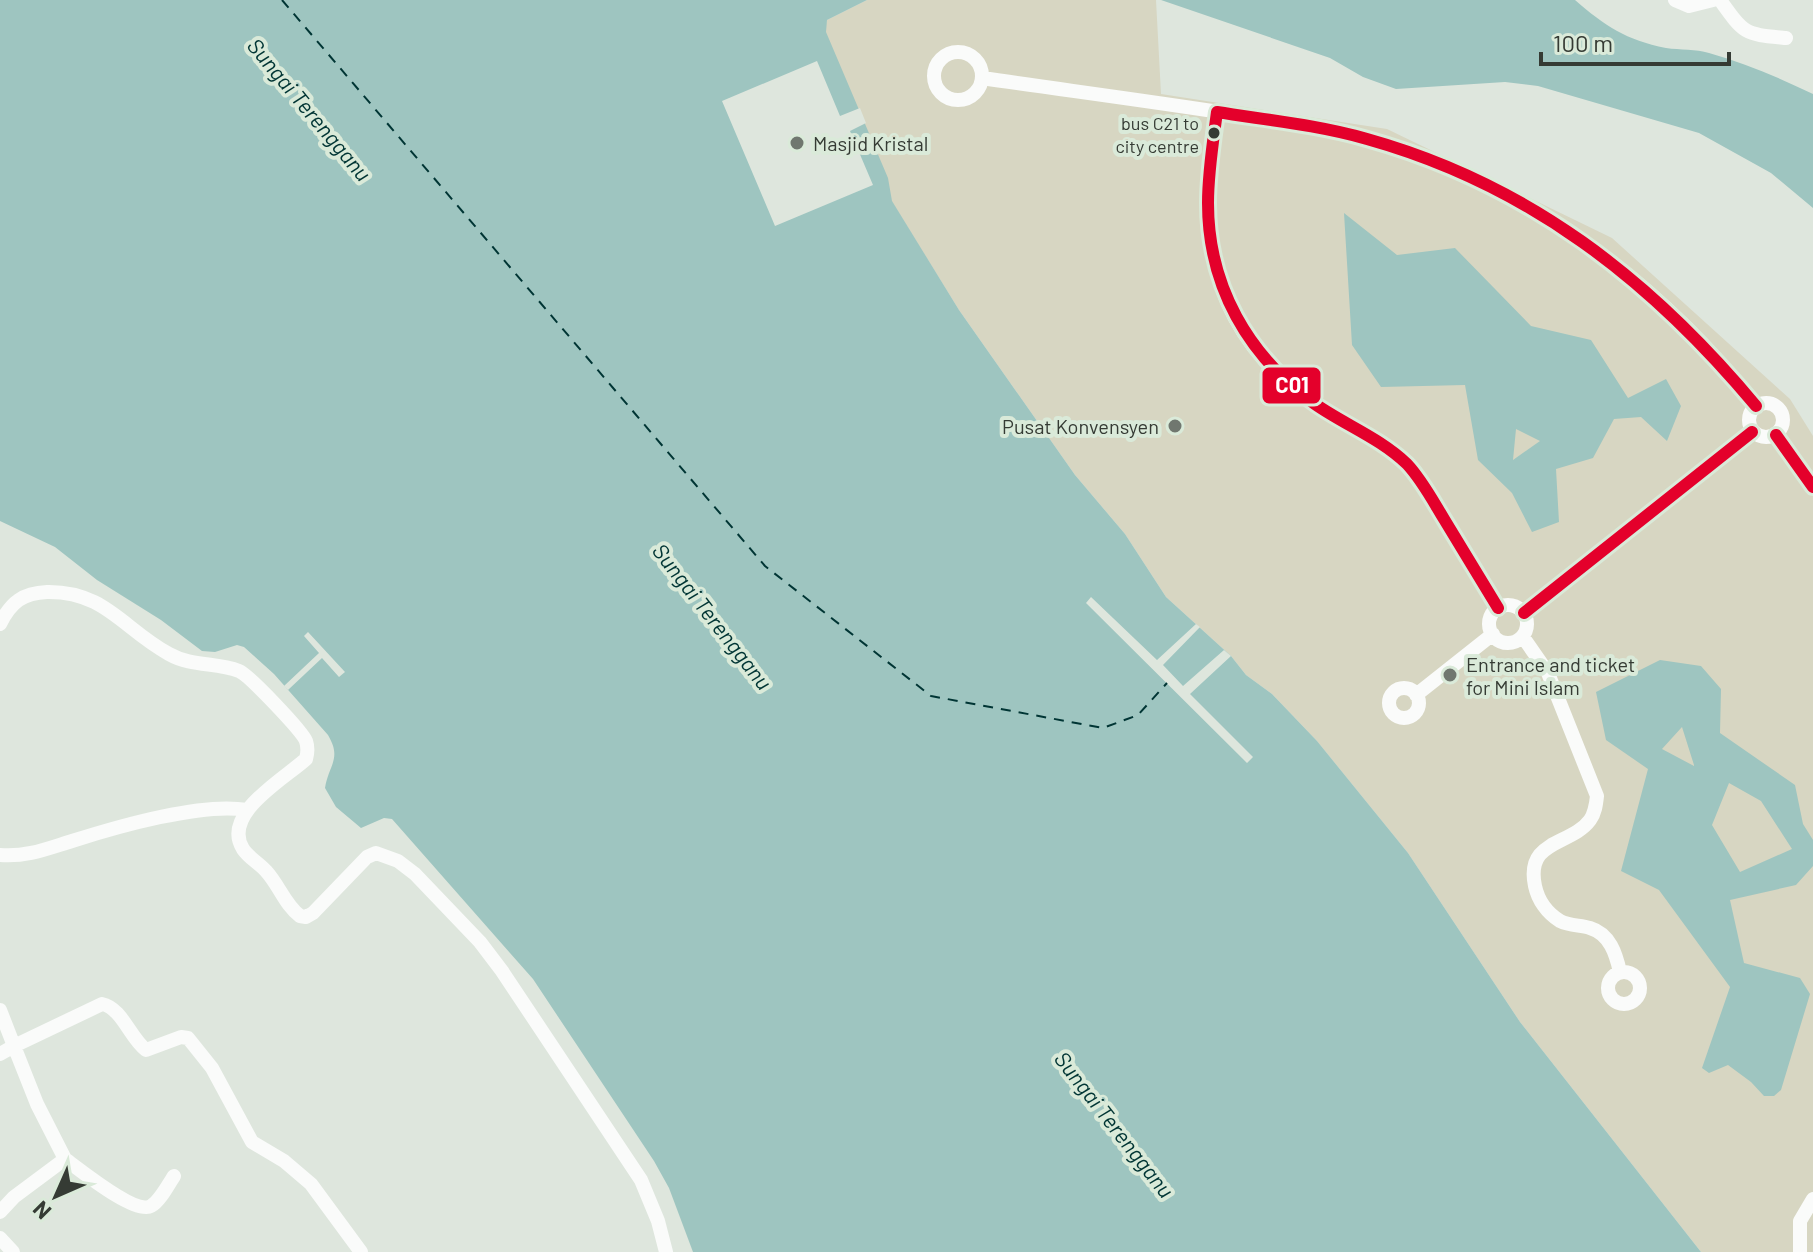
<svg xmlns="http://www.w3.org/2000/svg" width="1813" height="1252" viewBox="0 0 1813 1252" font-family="Barlow,sans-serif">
	<rect width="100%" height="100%" fill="#dee6dd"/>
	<path fill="#d7d6c2" d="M867 0H1156L1161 94 1387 129 1612 238 1790 399 1813 436V1252H1701L1520 1022 1408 853 1317 741 1272 694 1246 675 1231 656 1166 597 1125 534 1075 475 959 310 892 202 767 246 827 20Z"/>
	<path fill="#9ec5c0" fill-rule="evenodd" d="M0 0H867L827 20 826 32 888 178 892 201 959 310 1075 475 1125 534 1166 597 1231 656 1246 675 1272 694 1317 741 1408 853 1520 1022 1701 1252H693L669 1188 654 1161 533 979 392 819 384 818 361 828 336 807 325 788C329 764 342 759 328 735L274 674 244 647 237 645 215 652 202 651 161 620 97 580 55 547 0 521Z
		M1161 0H1575C1605 26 1626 40 1666 48 1680 50 1696 49 1709 53 1745 63 1780 78 1813 94V208L1771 173 1699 133 1538 86 1505 82 1396 89 1363 77 1330 58Z
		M1344 213 1397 255 1455 248 1531 326 1591 340 1628 398 1666 379 1681 406 1667 441 1641 417 1614 419 1593 458 1556 469 1559 522 1532 532 1512 493 1478 460 1465 385 1381 387 1352 345ZM1516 429 1540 441 1513 460Z
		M1660 660 1701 666 1721 689 1720 733 1795 785 1803 824 1813 840V866L1796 885 1730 900 1744 963 1800 978 1810 994 1781 1090 1774 1096H1764L1751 1082 1728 1065 1709 1073 1702 1068 1730 987 1659 890 1621 871 1648 769 1606 740 1596 692ZM1682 727 1694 765V766L1662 749ZM1729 783 1761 801 1792 849 1740 872 1712 825Z"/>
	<path fill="#dee6dd" d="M817 61 840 116 860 108 866 123 850 131 873 185 775 226 722 101Z
		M1091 597 1157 660 1196 624 1200 627 1163 665 1183 686 1224 650 1231 656 1190 694 1253 757 1247 763 1086 603Z
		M308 632 345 672 339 677 322 658 288 690 284 686 319 653 304 636Z"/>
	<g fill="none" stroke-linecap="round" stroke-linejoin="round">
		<path stroke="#003534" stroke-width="2" stroke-dasharray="10 8" stroke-linecap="butt" d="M282 0 765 566 931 696 1103 728 1138 715 1167 683"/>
		<path stroke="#fafbfa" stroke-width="14" d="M1675 0 1689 6 1713 0
			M1720 0C1745 35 1744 34 1786 38
			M934 76a24 24 0 1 1 48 0a24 24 0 1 1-48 0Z
			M982 78C1065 90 1149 101 1233 114 1279 121 1325 127 1370 140 1524 183 1658 280 1756 406
			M1217 112C1213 146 1206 182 1208 216 1212 298 1249 360 1317 405 1355 430 1386 439 1417 475L1498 608
			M1749 420a17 17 0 1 1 34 0a17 17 0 1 1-34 0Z
			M1776 435 1813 487
			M1489 624a19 19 0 1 1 38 0a19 19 0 1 1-38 0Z
			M1524 613 1752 432
			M0 624C11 602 23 593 47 592 105 591 123 629 169 654 192 667 216 662 239 671 249 675 302 731 306 741 308 747 308 752 306 759 284 779 221 814 243 849 249 858 259 863 266 871 279 885 285 905 300 916L306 917 313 913 367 857 376 853 398 861 415 874 480 942 502 971 641 1180 658 1221 666 1252
			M1523 637 1548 673 1597 796C1596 805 1595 813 1590 820 1571 846 1525 839 1535 886 1538 900 1547 913 1560 921 1570 926 1580 925 1590 928 1610 934 1616 954 1620 972
			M1389 703a15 15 0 1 1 30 0a15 15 0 1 1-30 0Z
			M1416 695 1493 634
			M0 855C27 857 46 849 72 841 116 827 203 802 247 810
			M1608 988a16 16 0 1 1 32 0a16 16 0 1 1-32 0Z
			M0 1010 14 1046 102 1004C122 1008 130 1038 146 1050L181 1037 188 1038 212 1068 252 1142 284 1161 311 1184 361 1252
			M0 1054 14 1046 37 1104 65 1159
			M0 1212 14 1197 65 1159C79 1169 135 1215 151 1206 160 1201 168 1185 174 1176
			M0 1238 13 1252
			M1800 1252V1221L1813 1199"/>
		<defs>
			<path id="bus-1" d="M1776 435 1813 487
				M1498 608C1480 578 1462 549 1444 519 1433 501 1422 480 1407 464 1380 438 1345 425 1315 404 1248 356 1208 286 1208 203 1208 172 1213 142 1217 112 1267 120 1318 125 1367 139 1528 184 1650 279 1756 406
				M1524 613 1752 432"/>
		</defs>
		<use href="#bus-1" stroke="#daead9" stroke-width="18"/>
		<use href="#bus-1" stroke="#e4002b" stroke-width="12"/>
	</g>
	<circle fill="#353b34" stroke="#daead9" stroke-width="3" cx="1214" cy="133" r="7"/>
	<g fill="#70776f" stroke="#daead9" stroke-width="3">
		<circle cx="797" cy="143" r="8"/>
		<circle cx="1175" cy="426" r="8"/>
		<circle cx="1450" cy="675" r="8"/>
	</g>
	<g text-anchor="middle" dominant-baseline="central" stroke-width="8" stroke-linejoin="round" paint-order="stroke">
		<g font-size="18" fill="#353b34" stroke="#daead9" text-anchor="end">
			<text x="1199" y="123">bus C21 to<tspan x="1199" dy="23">city centre</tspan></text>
		</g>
		<g font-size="20" fill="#353b34" stroke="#daead9" text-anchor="start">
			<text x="813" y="143">Masjid Kristal</text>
			<text x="1159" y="426" text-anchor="end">Pusat Konvensyen</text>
			<text x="1466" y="664">Entrance and ticket<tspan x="1466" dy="23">for Mini Islam</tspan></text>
		</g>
		<g font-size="22" font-style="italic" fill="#003534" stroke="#daead9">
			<text transform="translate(310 109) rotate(50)">Sungai Terengganu</text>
			<text transform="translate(713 616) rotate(52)">Sungai Terengganu</text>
			<text transform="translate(1115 1124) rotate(52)">Sungai Terengganu</text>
		</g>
	</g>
	<rect stroke="#daead9" stroke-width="3" x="1261" y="366" width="61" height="39" rx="8" fill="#e4002b"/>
	<g font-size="22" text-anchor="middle" font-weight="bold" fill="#fff">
		<text x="1292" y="393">C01</text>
	</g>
	<g transform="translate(56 1196) rotate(225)" stroke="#daead9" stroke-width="6" paint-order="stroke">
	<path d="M0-6L14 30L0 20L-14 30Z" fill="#353b34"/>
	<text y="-12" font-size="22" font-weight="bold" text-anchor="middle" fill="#353b34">N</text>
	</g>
	<path d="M1541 52v12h188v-12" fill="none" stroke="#353b34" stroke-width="4"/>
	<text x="1553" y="52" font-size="24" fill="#353b34" stroke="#daead9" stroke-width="6" paint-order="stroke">100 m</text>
</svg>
